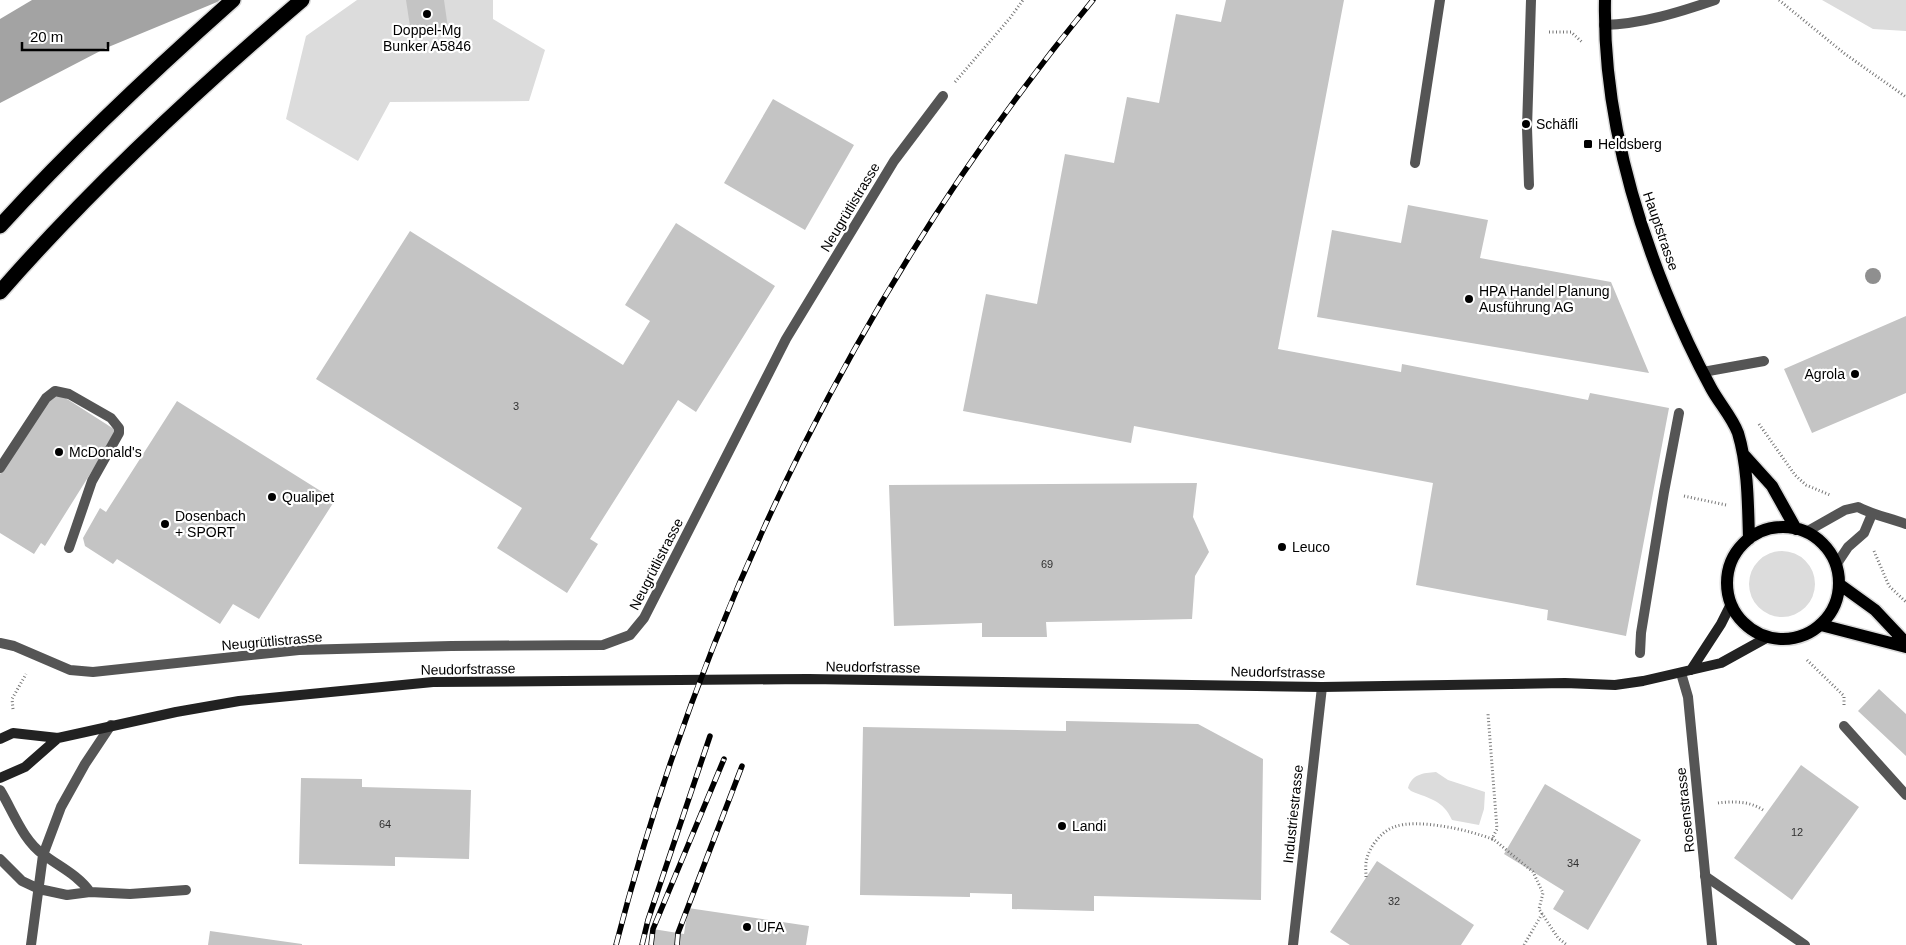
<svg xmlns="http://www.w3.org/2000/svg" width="1906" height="945" viewBox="0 0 1906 945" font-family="Arial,sans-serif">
	<rect width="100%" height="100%" fill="#fff"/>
	<path fill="#dcdcdc" d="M357 0H493V19L545 50 529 101 390 102 358 161 286 119 306 36Z
		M1822 0H1906V31L1873 29Z
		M1749 584a33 33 0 1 1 66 0a33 33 0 1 1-66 0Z
		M1436 772 1448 780 1485 792 1484 809 1479 825 1452 820C1443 800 1430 799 1411 791L1408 788C1412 774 1423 773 1436 772Z"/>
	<path fill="#a3a3a3" d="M32 0H222L106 48 0 103V19Z"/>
	<path fill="#c4c4c4" d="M406 0H444L448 28 411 33Z
		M1226 0H1344L1278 349 1401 372 1402 364 1588 400 1590 393 1669 408 1626 636 1547 620 1548 610 1416 585 1433 483 1134 426 1131 443 963 411 986 294 1037 304 1065 154 1114 163 1127 97 1159 103 1176 14 1221 22Z
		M773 99 854 145 805 230 724 183Z
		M1408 205 1488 220 1480 258 1611 282 1649 373 1317 317 1332 230 1401 243Z
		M676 223 775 286 696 412 678 400 590 539 598 544 567 593 497 548 522 508 316 379 410 231 623 365 650 321 625 305Z
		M1906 316V393L1812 433 1784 369Z
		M53 390 117 431 45 546 41 543 34 554 0 533V474Z
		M177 401 335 500 259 619 233 604 220 624 117 559 113 564 85 546 83 538 100 508 106 512Z
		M1197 483 1193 517 1209 552 1195 576 1192 619 1046 622 1047 637H982V623L894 626 889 485Z
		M1879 689 1906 714V756L1858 711Z
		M1066 721 1198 724 1263 759 1261 900 1094 896V911L1012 909V894L970 893V897L860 895 863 727 1066 731Z
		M1801 765 1859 807 1792 900 1734 858Z
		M301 778 362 779V787L471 790 469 859 395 857V866L299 864Z
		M1545 784 1641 840 1588 930 1553 909 1564 891 1504 854Z
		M1377 861 1474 925 1461 945H1350L1330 932Z
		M688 908 809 926 806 945H651L653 929 684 934Z
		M210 931 302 944V945H208Z"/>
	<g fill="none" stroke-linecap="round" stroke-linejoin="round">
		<defs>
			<path id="primary" d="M1605 0C1603 99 1629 200 1666 292 1679 324 1694 357 1711 388 1719 403 1732 417 1738 433 1748 466 1748 504 1749 539
				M1744 455 1772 486 1796 529
				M1727 583a56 56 0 1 1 112 0a56 56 0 1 1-112 0Z
				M1839 584 1875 610 1906 643
				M1821 625 1906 647"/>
			<path id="motorway" d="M0 226C73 146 152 72 233 0
				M0 292C92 187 195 91 302 0"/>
		</defs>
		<use href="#primary" stroke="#dbdbdb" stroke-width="15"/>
		<use href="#motorway" stroke="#dbdbdb" stroke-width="18"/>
		<path stroke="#777" stroke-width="3" stroke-dasharray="1 2.5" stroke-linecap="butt" d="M1779 0 1845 54 1906 97
			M1549 32H1571L1582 42
			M955 82 1010 18 1023 0
			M1759 424 1795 475 1806 485 1830 495
			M1684 496 1726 505
			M1874 551 1889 586 1906 602
			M1807 660 1844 696V707
			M13 709 12 699 26 674
			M1718 803C1733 801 1750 801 1763 810
			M1492 838 1533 872 1543 893 1539 909 1558 938 1567 945
			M1366 877C1366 871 1365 864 1367 858 1370 846 1382 831 1394 827 1417 818 1469 830 1492 839L1497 829 1488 714
			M1524 945 1542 914"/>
		<path stroke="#555" stroke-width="10" d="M1415 163 1440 0
			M1529 185 1527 128 1531 0
			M1703 372 1764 361
			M0 468 46 398 55 391 69 394 111 418 119 428V433L92 481 69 548
			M1640 653 1641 633 1664 492 1679 413
			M1844 726 1906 795
			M0 790C13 811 23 841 44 855 60 867 78 875 90 892
			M0 859 22 881 39 889 67 895 90 892 130 894 186 890
			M1705 876 1805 945
			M31 945 43 855 61 807 85 764 111 725"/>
		<path stroke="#555" stroke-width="10" d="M1604 25C1642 24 1680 12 1715 0
			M1806 532 1845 510 1858 507C1873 515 1890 518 1906 524
			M1836 565 1848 547 1864 533 1872 514
			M0 643 14 646 70 670 93 672 299 650 451 646 603 645 630 635 644 618 786 339 894 161 943 96
			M1681 673 1688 697 1712 945
			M1293 945 1322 687"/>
		<path stroke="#222" stroke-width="10" d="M1691 670 1721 624 1731 604
			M0 739 13 733 58 738 176 712 239 701 433 682 809 679 1322 687 1565 683 1615 685 1643 681 1721 663 1768 637
			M0 778 25 767 58 738"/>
		<use href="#primary" stroke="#000" stroke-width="12"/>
		<use href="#motorway" stroke="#000" stroke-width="15"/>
		<defs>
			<path id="rail" d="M616 945C705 601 867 274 1093 0
				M642 945 648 920 710 736
				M651 945 653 929 724 759
				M677 945 678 933 742 766"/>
		</defs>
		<use href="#rail" stroke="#000" stroke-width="5.5"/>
		<use href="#rail" stroke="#fff" stroke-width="4" stroke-dasharray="11" stroke-linecap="butt"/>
	</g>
	<circle fill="#8f8f8f" cx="1873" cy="276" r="8"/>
	<g fill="#000" stroke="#fff" stroke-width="2">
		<circle cx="427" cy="14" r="5"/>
		<circle cx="1526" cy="124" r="5"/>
		<rect x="1583" y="139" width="10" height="10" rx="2.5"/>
		<circle cx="1469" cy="299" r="5"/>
		<circle cx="1855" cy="374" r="5"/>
		<circle cx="59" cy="452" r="5"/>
		<circle cx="272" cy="497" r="5"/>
		<circle cx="165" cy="524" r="5"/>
		<circle cx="1282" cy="547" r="5"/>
		<circle cx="1062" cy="826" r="5"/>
		<circle cx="747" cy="927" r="5"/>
	</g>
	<g text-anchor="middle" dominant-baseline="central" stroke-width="4.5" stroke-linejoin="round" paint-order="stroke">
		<g font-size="11" fill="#313131">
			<text x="516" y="406">3</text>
			<text x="1047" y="564">69</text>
			<text x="385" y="824">64</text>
			<text x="1797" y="832">12</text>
			<text x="1573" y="863">34</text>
			<text x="1394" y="901">32</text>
		</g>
		<g font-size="14" fill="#000" stroke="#fff" text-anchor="start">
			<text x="427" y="30" text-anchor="middle">Doppel-Mg<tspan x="427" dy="16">Bunker A5846</tspan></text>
			<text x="1536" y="124">Schäfli</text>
			<text x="1598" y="144">Heldsberg</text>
			<text x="1479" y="291">HPA Handel Planung<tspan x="1479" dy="16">Ausführung AG</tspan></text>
			<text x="1845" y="374" text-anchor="end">Agrola</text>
			<text x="69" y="452">McDonald's</text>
			<text x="282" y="497">Qualipet</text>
			<text x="175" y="516">Dosenbach<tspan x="175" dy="16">+ SPORT</tspan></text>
			<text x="1292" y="547">Leuco</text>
			<text x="1072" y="826">Landi</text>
			<text x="757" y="927">UFA</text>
		</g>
		<g font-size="14" fill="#000" stroke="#fff">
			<text transform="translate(850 207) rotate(-59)">Neugrütlistrasse</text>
			<text transform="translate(1661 231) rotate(71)">Hauptstrasse</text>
			<text transform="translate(656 564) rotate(-63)">Neugrütlistrasse</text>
			<text transform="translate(272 641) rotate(-5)">Neugrütlistrasse</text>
			<text transform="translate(873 667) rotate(1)">Neudorfstrasse</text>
			<text transform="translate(468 669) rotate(-1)">Neudorfstrasse</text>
			<text transform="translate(1278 672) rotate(1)">Neudorfstrasse</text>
			<text transform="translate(1685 810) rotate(-96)">Rosenstrasse</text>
			<text transform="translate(1293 814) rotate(-84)">Industriestrasse</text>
		</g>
	</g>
	<path d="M22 42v8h86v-8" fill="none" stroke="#000000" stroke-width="2.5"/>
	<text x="30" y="42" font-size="15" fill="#000000" stroke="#ffffff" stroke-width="4" paint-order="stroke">20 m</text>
</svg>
